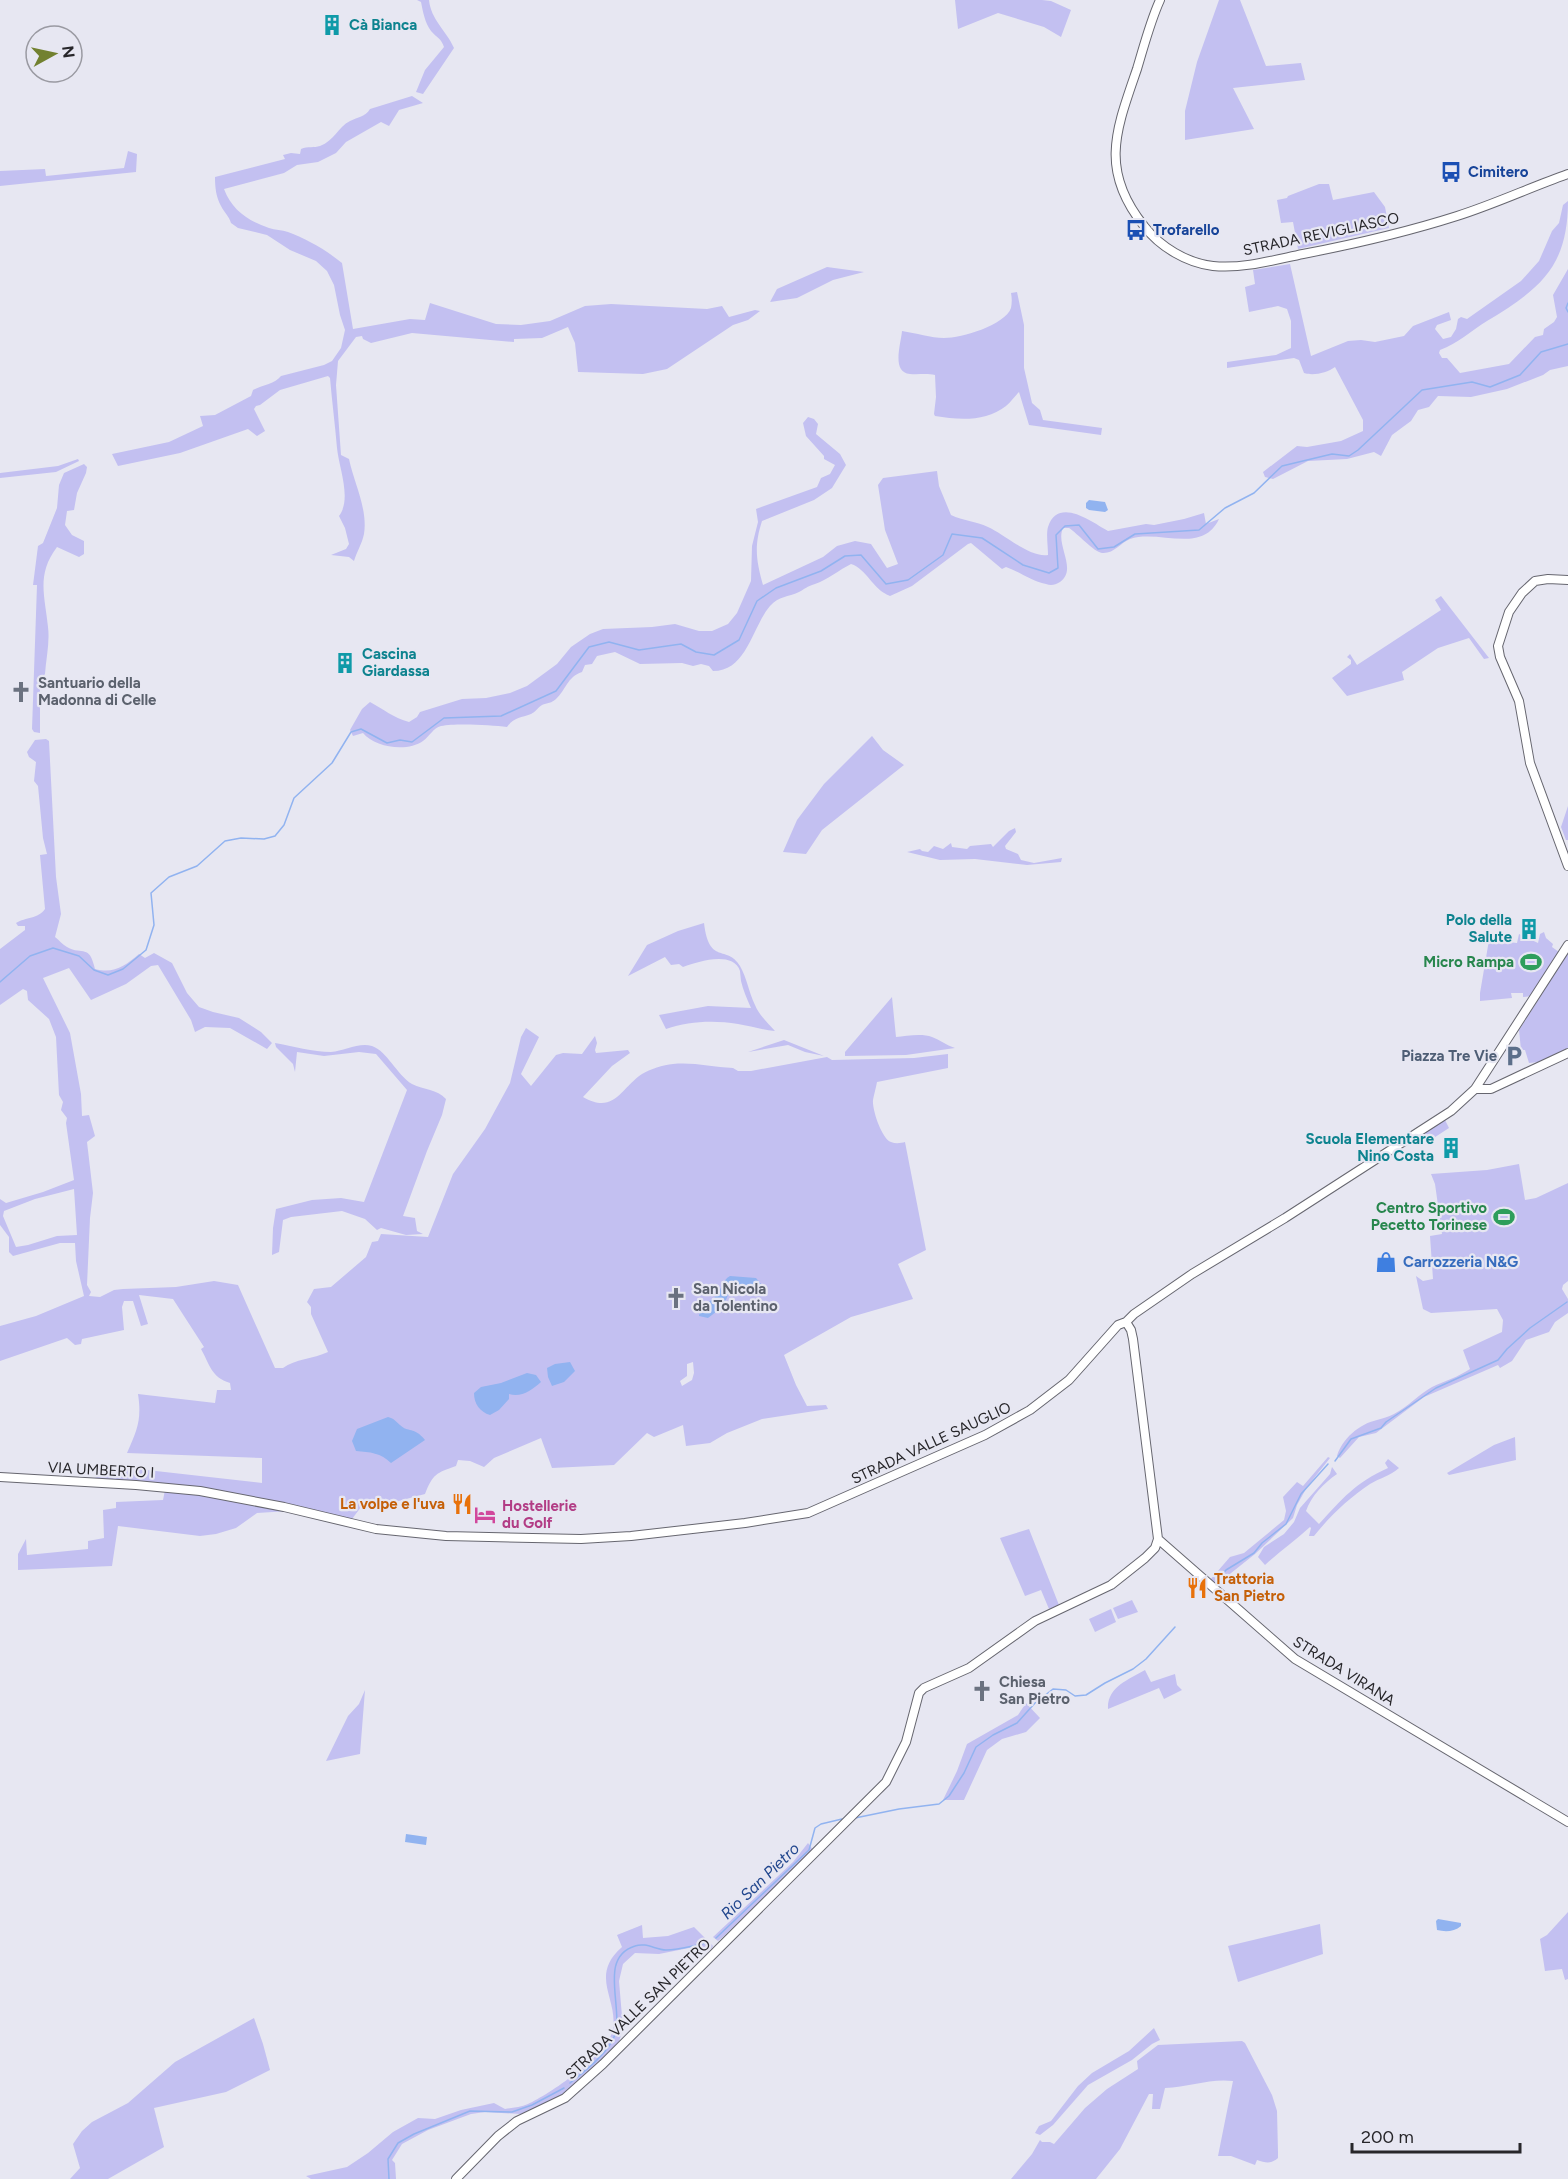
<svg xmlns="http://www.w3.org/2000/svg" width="1568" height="2179" viewBox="0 0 1568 2179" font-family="Figtree,sans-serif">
	<rect width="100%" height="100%" fill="#e7e7f2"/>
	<path fill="#c3c0f1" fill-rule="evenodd" d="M417 0H429C431 20 446 30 454 48L423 94 416 92 425 70 444 47C441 38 437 38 431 31 425 23 423 12 421 2Z
		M955 0H1042L1051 1 1071 10 1061 37 1044 27 998 13 958 29Z
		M1219 0H1240L1266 66 1301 63 1305 80 1233 88 1254 129 1185 140V111L1197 62Z
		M412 96 423 103 399 110 389 126 381 122 346 142 336 153 318 162 297 165 284 173 224 189C232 210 248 221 269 228 275 230 282 230 288 232 307 239 326 250 342 263L353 329 410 319 425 320 430 303 496 324 521 325 550 321 585 306 611 304 707 309 722 306 729 317 755 310 760 311 748 320 733 325 667 369 643 374 578 372 575 343 568 327 542 338 514 339V342L412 333 371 343 363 339 362 336 356 337 338 361 336 385 341 455 349 459C354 483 368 509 364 534 362 544 357 551 354 561L349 557 331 555 346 549 349 544 345 528 339 516C352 499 339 468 337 448 335 425 332 401 330 378L328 376 280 390 260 405 256 406 254 409 265 431 257 436 248 429 180 453 118 466 112 454 169 442 203 426 200 416 215 415 251 396 253 390C262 385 275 384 281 376L324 365 332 361 341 348 345 330 340 315 334 285 327 271 316 261 290 250 267 235 238 228 231 223C229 216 224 212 221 206 216 197 215 187 215 177L285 159 283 155 291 153 300 154 301 149C308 146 314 148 320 146 334 141 338 127 350 121 358 117 365 117 370 109Z
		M128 151 137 154 136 172 0 186V171L45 169 46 176 124 168Z
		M1319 184H1329L1333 200 1374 192 1385 207 1389 228 1298 249 1293 222 1281 223 1277 200 1287 198 1288 196Z
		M1568 201C1568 267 1540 289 1487 321 1471 331 1458 343 1440 350L1439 353 1442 358H1447L1460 373 1509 364 1535 337 1543 335 1544 329 1554 322 1557 317 1553 295 1568 269V366L1550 370 1543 375 1507 389 1471 397 1438 396 1429 407 1418 410 1411 421 1392 435 1381 456 1374 452 1347 459 1308 461 1273 479 1265 477 1263 472 1297 446 1307 447 1341 441 1363 431V420L1335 367C1327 373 1313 376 1304 373L1299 360 1294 358 1227 368V362L1276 355 1291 348V321L1287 309 1278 306 1249 312 1245 287 1255 284 1253 270 1290 264 1311 356 1348 341 1361 340 1375 342 1404 336 1413 326 1449 312 1451 320 1437 325 1435 329 1443 339 1451 337 1456 329 1458 319 1461 317 1467 319 1521 281 1539 261 1552 231 1559 223 1563 205Z
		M827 267 864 272 833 280 797 298 770 302 777 289Z
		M1017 292 1024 325V368L1032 403 1040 410 1043 420 1102 428 1101 435 1029 425 1019 392C1015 396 1011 402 1006 406 986 422 959 420 935 416L934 414 936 397 935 375C926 373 918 375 910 374 891 372 901 344 902 331 916 333 931 338 944 338 962 338 1005 325 1011 308 1012 303 1012 298 1011 293Z
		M808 417 814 419 818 424 816 434 840 454 846 465 832 488 814 500 762 521C754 546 756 560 763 585L823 557 837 546 855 541 871 544 887 568 898 564 885 530 878 485 883 478 937 471 939 486 951 515C963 521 976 521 988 527 1004 534 1030 558 1048 555 1048 546 1046 534 1048 527 1058 496 1092 522 1108 531L1146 524 1154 525 1184 519 1204 513 1206 524 1219 519C1202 555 1159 529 1130 539 1120 543 1114 554 1102 553 1094 552 1077 533 1069 528H1063C1055 545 1078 569 1060 582 1055 585 1051 586 1046 584 1031 581 1020 572 1006 567L1002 569 971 543 968 544 912 586 890 596C872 589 867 569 851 564 839 570 827 580 815 584 806 587 806 588 799 592 788 597 779 596 770 606 752 627 747 671 713 671L709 666 701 664 693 666 682 663 640 664 615 652 597 656 592 664 585 665 582 672C567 677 566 690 556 699 552 703 547 703 542 705 538 707 536 712 531 714 521 718 514 717 507 727 492 725 456 723 441 726 433 728 430 736 423 741 408 752 375 748 363 733L353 736 350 730 362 709 370 702C383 709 394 718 409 722L417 717 420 712 462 699 486 698 510 693 527 686 557 664 571 647 590 634 603 629 652 627 675 624 699 631H712L728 624 737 613 751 581 752 546 758 522 756 509 817 487 821 478 830 474 835 465 824 459V456L806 436 803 423Z
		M78 459 79 461 56 472 0 478V473L58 466Z
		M84 464 87 467 86 473 77 493 74 510 67 511 65 525 72 535 84 541V554L79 557 57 547C36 575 45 596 48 627 50 642 46 659 45 674L40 680V733L34 732 32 729 37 585H33L38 546 43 543 57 508 59 485 64 473Z
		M1441 596 1489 658 1484 659 1469 638 1438 648 1402 672 1404 680 1347 696 1332 678 1351 664V660L1347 657 1350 654 1357 665 1441 610 1435 600Z
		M872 736 883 750 904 765 822 830 806 854 783 852 797 820 824 784Z
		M46 739 49 741 56 877 61 914 55 937C59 940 63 945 67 947 83 956 89 943 95 969 114 974 125 966 139 954L145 958 154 953 172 963 187 993 199 1007 213 1012 239 1018 261 1032 272 1043 267 1049 230 1028 205 1027 195 1032 191 1020 158 965 151 966 126 984 91 1000 69 968 43 978 70 1033 81 1094 82 1116 89 1115 95 1136 87 1142 93 1193 90 1218 87 1285 91 1292 89 1296 100 1297 114 1290 123 1289 176 1287 214 1281 238 1285 275 1368H283C295 1359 313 1359 328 1352L311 1314V1307L307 1302 314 1289 331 1287 366 1257 372 1242 378 1241 381 1234 428 1237 453 1174 485 1129 510 1083 521 1037 526 1028 539 1037 521 1074 531 1086 556 1055 563 1053 582 1054 595 1036 597 1043 595 1050 596 1053 628 1050 630 1053 612 1066 583 1097C614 1115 621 1088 642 1074 650 1069 663 1065 673 1064 693 1062 712 1067 733 1068L738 1071H751L827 1057 832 1060 914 1058 948 1054V1068L877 1082C876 1088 874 1094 873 1100 872 1110 882 1139 891 1142 896 1144 901 1143 905 1142L926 1250 898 1264 913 1299 851 1317 784 1355 796 1385 807 1406 826 1405 828 1409 762 1419 727 1433 710 1443 686 1446 683 1425 654 1437 647 1433 614 1465 552 1468 541 1438 494 1458 484 1467 470 1461 458 1460 456 1466C436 1473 433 1474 425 1494L395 1502 361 1507 352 1519 265 1500 91 1479 120 1470 138 1469 262 1483V1458L127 1453C137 1430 142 1420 138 1394L215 1403 217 1390H231L230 1383C211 1377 210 1365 201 1349L204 1347 173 1299 139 1295 148 1324 141 1326 133 1301H124L122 1307 124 1330 82 1339 81 1344 75 1345 67 1338 0 1361V1326L36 1316 84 1296 76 1261 75 1243H60L13 1256 9 1252V1237L0 1225V1199L6 1203 43 1192 74 1180 66 1123 67 1118 61 1110 63 1102 59 1095 56 1037 49 1019 28 1000 27 991 23 989 0 1005V949L25 930V926H18L16 923C26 917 38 919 45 909L40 855 47 854 43 838 38 786 34 781 36 762 29 757 27 752 35 740ZM74 1189 77 1235 57 1236 28 1245 16 1247 3 1216 4 1211 35 1199ZM693 1362 694 1373 692 1380 682 1386 680 1381 687 1376V1364Z
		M1568 806V840H1566L1561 827Z
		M1015 828 1016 832 1005 846 1006 849 1018 854 1021 860 1034 863 1062 858 1061 862 1027 865 975 859 940 860 907 852 920 849 922 851 928 852 934 846 943 849 951 843 952 847 967 849 970 846 991 844 993 847 1009 831Z
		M704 923C709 966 727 944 740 966 747 978 749 993 755 1005 759 1015 768 1023 775 1031 763 1030 750 1026 738 1024 714 1020 689 1021 666 1029L659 1015 708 1006 751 1008C747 999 743 990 741 981 741 980 740 972 740 971 733 950 697 962 683 967L679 964 671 965 665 957 628 976 647 945 678 931Z
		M1544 932 1546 938 1553 944 1552 947 1559 952 1532 996 1523 997V993H1511L1512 998 1480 1001V993L1489 940 1517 943 1519 934 1538 943 1540 934Z
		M1568 953V1048L1539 1062 1529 1063 1525 1050H1521L1519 1030Z
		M892 997 896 1037C906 1036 922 1033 932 1037 940 1040 946 1045 955 1048L906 1055 845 1056V1052Z
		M784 1040 824 1056 805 1052 788 1045 748 1052Z
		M275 1043C293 1046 313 1052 331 1052 344 1051 359 1042 372 1046 387 1051 397 1075 412 1084 424 1090 437 1089 446 1099L442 1115 427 1151 403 1216 415 1218 417 1231 423 1234 406 1235 381 1228 377 1230 365 1219 342 1211 291 1217 283 1220 279 1252 272 1255 273 1228 276 1209 312 1200 341 1198 364 1202 407 1090 376 1054 359 1052 324 1056 297 1052 295 1072 293 1064 276 1047Z
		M1445 1120 1449 1128 1426 1143 1421 1135Z
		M1519 1164 1525 1200 1536 1198 1568 1183V1281L1563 1285 1562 1289 1568 1299V1313L1555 1322 1549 1332 1526 1340 1512 1361 1500 1368 1498 1365 1424 1397 1376 1433 1359 1437 1340 1458 1337 1456C1342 1439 1359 1424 1377 1420 1383 1418 1388 1417 1394 1414 1408 1407 1419 1394 1432 1387 1445 1381 1458 1377 1470 1369L1463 1350 1502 1332 1503 1320 1497 1309 1431 1313 1423 1309 1416 1276 1423 1281 1433 1279 1430 1236 1442 1234 1435 1184 1431 1174 1487 1170Z
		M1515 1437 1516 1460 1449 1475 1447 1473 1494 1445Z
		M1328 1457 1330 1458 1307 1487 1297 1505 1293 1518 1255 1554 1216 1585 1210 1580 1230 1557 1244 1553 1284 1520 1286 1511 1283 1497 1297 1482 1303 1486Z
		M1388 1459 1399 1468C1390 1476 1380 1478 1370 1484 1349 1498 1330 1516 1314 1536H1309L1311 1528 1310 1527C1295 1541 1280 1551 1265 1565L1258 1557 1264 1547 1284 1534 1294 1522 1300 1508 1330 1474 1332 1467 1337 1474C1324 1483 1311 1496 1306 1511L1319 1524C1342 1499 1356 1482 1388 1468L1385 1463Z
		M165 1490 213 1496 289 1511 257 1513 236 1528 216 1534 200 1536 118 1526 112 1566 18 1570V1554L26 1539 27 1555 88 1549V1541L104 1538 103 1510 116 1508V1502L163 1500Z
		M1029 1529 1059 1605 1049 1609 1041 1590 1025 1596 1000 1538Z
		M1132 1600 1138 1612 1118 1619 1113 1608Z
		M1111 1609 1116 1622 1095 1632 1089 1619Z
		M1145 1670 1151 1682 1175 1674 1177 1685 1182 1690 1164 1699 1159 1688 1108 1709C1107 1687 1128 1680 1145 1670Z
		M365 1690 360 1754 326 1761 348 1716 359 1704Z
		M1026 1703 1040 1718 1026 1732 1002 1739 987 1750 964 1800H943L957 1771 967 1744 1018 1715Z
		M808 1843 813 1850 724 1936 718 1941 713 1937 793 1862Z
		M1568 1912V1979L1565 1980 1562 1969 1545 1971 1540 1939 1547 1935Z
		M1320 1924 1323 1954 1238 1982 1228 1946Z
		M642 1925 643 1938 668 1936 694 1927 713 1946 711 1949 699 1946 659 1954 635 1953 623 1964 619 1981 623 2028 619 2042 565 2094 548 2104 521 2114 485 2112 471 2114 428 2130 402 2144 392 2160 395 2163 396 2179H311L306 2176 347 2167 368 2153 393 2132 418 2118 435 2119 461 2110 494 2103 505 2109C512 2108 521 2107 528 2104 550 2094 609 2054 613 2029 618 1998 589 1976 622 1947L617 1935Z
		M254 2018 263 2044 270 2070 226 2092 154 2108 164 2147 108 2179H70L80 2168 73 2144 82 2131 92 2122 128 2103 175 2062Z
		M1154 2028 1160 2040 1152 2044 1132 2060 1088 2085 1053 2125 1040 2135 1035 2133 1039 2126 1051 2121 1078 2086 1092 2073 1129 2051Z
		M1242 2041 1245 2043 1272 2095 1277 2111 1278 2152V2158C1271 2164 1266 2163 1257 2160L1255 2165 1231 2156H1218L1233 2081C1211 2078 1189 2087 1165 2088L1160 2109H1152L1153 2094H1149L1120 2149 1096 2179H1011L1032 2154 1040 2140 1042 2142H1050L1054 2144 1085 2108 1107 2089 1138 2069 1137 2061 1158 2045Z"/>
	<path fill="#91b3f0" d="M1089 500 1105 502 1108 510 1105 512 1089 510 1086 508V503Z
		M730 1276 756 1278 761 1284 757 1289 749 1288 739 1292 733 1290 729 1291C727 1303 718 1311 708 1318L699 1316C701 1304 708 1304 715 1297 722 1290 722 1280 730 1276Z
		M570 1362 575 1371 564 1382 552 1386 548 1377 547 1368 555 1364Z
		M527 1373 536 1375 541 1382C532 1390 521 1398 509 1394V1399L499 1410 490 1415C480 1412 474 1404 474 1393L481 1387 501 1383Z
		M388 1417C395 1419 395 1421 400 1425 408 1433 414 1426 425 1440L391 1463C381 1453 370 1452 356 1451L352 1441 357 1429Z
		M406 1834 427 1837 426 1845 405 1842Z
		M1438 1919 1461 1923V1926C1454 1932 1445 1932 1437 1930L1436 1921Z"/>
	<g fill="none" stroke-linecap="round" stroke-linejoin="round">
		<path stroke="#91b3f0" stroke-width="1.5" d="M1568 303 1566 308 1568 312
			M0 982 30 956 53 948 79 956 94 970 108 975 123 969 146 950 154 925 151 893 169 877 197 866 225 841 241 838 264 839 275 836 284 825 294 798 332 763 351 732 361 729 387 743 400 740 412 742 444 718 501 716 556 691 589 647 609 642 639 650 681 644 696 652 714 655 739 640 757 601 776 588 821 571 845 556 861 555 886 584 908 580 943 555 952 534 982 538 1023 565 1049 573 1058 568 1056 535 1065 526 1079 525 1098 549 1114 547 1135 534 1199 530 1225 508 1254 493 1282 466 1332 454 1349 456 1358 450 1422 390 1472 382 1490 387 1520 375 1541 352 1568 344
			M1335 1461 1351 1439 1381 1428 1386 1422 1436 1388 1498 1360 1507 1349 1530 1328 1567 1302
			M1217 1581 1226 1570 1254 1553 1262 1543 1286 1524 1301 1494 1328 1464
			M855 1818 899 1809 939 1804 949 1796 964 1773 976 1747 993 1735 1017 1723 1035 1703 1053 1689 1066 1690 1075 1696 1086 1695 1105 1683 1133 1669 1146 1659 1175 1627
			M716 1938 809 1850 815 1828 821 1824 842 1819
			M570 2083C584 2072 608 2053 614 2037 625 2008 597 1958 635 1946 646 1942 656 1950 666 1950 680 1950 694 1945 707 1943
			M389 2179 388 2159 398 2143 414 2134 470 2111 512 2112 532 2105 564 2088"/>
		<defs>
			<path id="secondary" d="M1160 0C1150 22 1144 46 1137 69 1116 130 1099 170 1144 226 1160 247 1187 263 1213 266 1243 269 1274 260 1303 254 1355 244 1407 232 1457 216 1495 204 1531 187 1568 174
				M1568 580 1548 579 1535 581 1522 593 1509 612 1498 646 1500 657 1519 701 1530 763 1568 866
				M1475 1089H1491L1568 1053
				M1126 1322 1131 1330 1133 1339 1158 1539 1295 1659 1568 1822
				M0 1477 136 1485 200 1491 284 1507 376 1529 446 1536 581 1539 631 1536 745 1523 808 1513 985 1435 1030 1410 1069 1380 1118 1325 1126 1322 1134 1314 1192 1274 1285 1218 1451 1111 1475 1089 1568 945
				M456 2179 498 2136 517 2121 565 2098 603 2064 886 1782 906 1742 919 1693 924 1688 969 1668 1035 1621 1111 1585 1145 1558 1155 1548 1158 1539"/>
		</defs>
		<use href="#secondary" stroke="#66666f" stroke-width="10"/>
		<use href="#secondary" stroke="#fff" stroke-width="8"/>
	</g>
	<defs>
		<symbol id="building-bare" viewBox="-9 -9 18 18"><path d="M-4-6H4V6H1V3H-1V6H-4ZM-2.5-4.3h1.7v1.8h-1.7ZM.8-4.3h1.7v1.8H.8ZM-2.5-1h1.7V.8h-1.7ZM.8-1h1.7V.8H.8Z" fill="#0f9aa8" stroke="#e7e7f2" stroke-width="2.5" paint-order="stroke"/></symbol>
		<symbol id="bus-bare" viewBox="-9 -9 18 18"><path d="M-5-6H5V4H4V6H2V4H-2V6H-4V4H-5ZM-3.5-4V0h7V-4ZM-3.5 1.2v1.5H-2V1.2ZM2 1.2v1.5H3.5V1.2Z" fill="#1a4fb4" stroke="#e7e7f2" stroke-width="2.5" paint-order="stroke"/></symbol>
		<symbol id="church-bare" viewBox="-9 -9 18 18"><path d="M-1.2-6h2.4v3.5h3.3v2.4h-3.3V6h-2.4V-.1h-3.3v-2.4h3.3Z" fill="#6b7280" stroke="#e7e7f2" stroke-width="2.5" paint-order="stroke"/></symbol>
		<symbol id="stadium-bare" viewBox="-9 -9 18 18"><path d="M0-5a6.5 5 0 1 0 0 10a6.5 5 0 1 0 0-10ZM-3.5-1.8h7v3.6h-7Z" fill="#2e9e5b" stroke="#e7e7f2" stroke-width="2.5" paint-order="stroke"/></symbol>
		<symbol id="parking-bare" viewBox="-9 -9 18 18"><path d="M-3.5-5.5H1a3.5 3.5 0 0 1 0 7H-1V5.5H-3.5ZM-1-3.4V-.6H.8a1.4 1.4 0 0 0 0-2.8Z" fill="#5c6f8a" stroke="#e7e7f2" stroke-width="2.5" paint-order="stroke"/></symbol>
		<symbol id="shop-bare" viewBox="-9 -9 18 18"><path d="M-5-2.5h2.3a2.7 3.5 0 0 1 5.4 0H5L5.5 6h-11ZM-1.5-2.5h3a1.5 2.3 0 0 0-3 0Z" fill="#3f7fe0" stroke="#e7e7f2" stroke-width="2.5" paint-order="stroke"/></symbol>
		<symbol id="restaurant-bare" viewBox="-9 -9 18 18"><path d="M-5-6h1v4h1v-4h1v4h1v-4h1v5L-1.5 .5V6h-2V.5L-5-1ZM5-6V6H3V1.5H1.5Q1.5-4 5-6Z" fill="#e8710a" stroke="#e7e7f2" stroke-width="2.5" paint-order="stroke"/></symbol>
		<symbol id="hotel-bare" viewBox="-9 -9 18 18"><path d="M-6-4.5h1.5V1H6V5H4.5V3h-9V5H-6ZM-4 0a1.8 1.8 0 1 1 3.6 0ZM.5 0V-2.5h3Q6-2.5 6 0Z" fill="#d1479c" stroke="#e7e7f2" stroke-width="2.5" paint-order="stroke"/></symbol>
	</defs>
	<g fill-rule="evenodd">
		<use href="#building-bare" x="317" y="10" width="30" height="30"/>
		<use href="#bus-bare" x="1436" y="157" width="30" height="30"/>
		<use href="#bus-bare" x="1121" y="215" width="30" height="30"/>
		<use href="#building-bare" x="330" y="648" width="30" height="30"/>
		<use href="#church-bare" x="6" y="677" width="30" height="30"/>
		<use href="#building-bare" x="1514" y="914" width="30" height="30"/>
		<use href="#stadium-bare" x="1516" y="947" width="30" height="30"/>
		<use href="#parking-bare" x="1499" y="1041" width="30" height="30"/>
		<use href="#building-bare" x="1436" y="1133" width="30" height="30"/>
		<use href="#stadium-bare" x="1489" y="1202" width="30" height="30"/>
		<use href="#shop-bare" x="1371" y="1247" width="30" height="30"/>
		<use href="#church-bare" x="661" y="1283" width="30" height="30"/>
		<use href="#restaurant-bare" x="447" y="1489" width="30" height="30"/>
		<use href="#hotel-bare" x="470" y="1500" width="30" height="30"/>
		<use href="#restaurant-bare" x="1182" y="1573" width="30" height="30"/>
		<use href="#church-bare" x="967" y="1676" width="30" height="30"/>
	</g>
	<g text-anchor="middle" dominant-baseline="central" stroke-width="4.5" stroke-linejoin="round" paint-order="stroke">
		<g font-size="15" font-weight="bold" fill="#0d838f" stroke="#e7e7f2" text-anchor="start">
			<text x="349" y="25">Cà Bianca</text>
			<text x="362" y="654">Cascina<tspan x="362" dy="17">Giardassa</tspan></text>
			<text x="1512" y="920" text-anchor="end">Polo della<tspan x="1512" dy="17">Salute</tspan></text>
			<text x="1434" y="1139" text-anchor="end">Scuola Elementare<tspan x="1434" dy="17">Nino Costa</tspan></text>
		</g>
		<g font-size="15" font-weight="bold" fill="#164399" stroke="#e7e7f2" text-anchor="start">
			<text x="1468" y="172">Cimitero</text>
			<text x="1153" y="230">Trofarello</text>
		</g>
		<g font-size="15" fill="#27262a" stroke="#e7e7f2">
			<text transform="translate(1321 234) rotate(-12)">STRADA REVIGLIASCO</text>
			<text transform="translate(931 1443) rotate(-25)">STRADA VALLE SAUGLIO</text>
			<text transform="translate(101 1470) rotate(3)">VIA UMBERTO I</text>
			<text transform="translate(1344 1671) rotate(32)">STRADA VIRANA</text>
			<text transform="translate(638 2009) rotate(-44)">STRADA VALLE SAN PIETRO</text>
		</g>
		<g font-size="15" font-weight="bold" fill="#5b616d" stroke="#e7e7f2" text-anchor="start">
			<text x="38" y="683">Santuario della<tspan x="38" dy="17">Madonna di Celle</tspan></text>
			<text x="693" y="1289">San Nicola<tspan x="693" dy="17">da Tolentino</tspan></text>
			<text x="999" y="1682">Chiesa<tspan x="999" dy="17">San Pietro</tspan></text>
		</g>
		<g font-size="15" font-weight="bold" fill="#27864d" stroke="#e7e7f2" text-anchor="end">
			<text x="1514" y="962">Micro Rampa</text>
			<text x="1487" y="1208">Centro Sportivo<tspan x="1487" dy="17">Pecetto Torinese</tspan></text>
		</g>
		<g font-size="15" font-weight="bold" fill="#4e5e75" stroke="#e7e7f2" text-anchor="end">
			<text x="1497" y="1056">Piazza Tre Vie</text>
		</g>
		<g font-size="15" font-weight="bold" fill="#366cbe" stroke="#e7e7f2" text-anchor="start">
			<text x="1403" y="1262">Carrozzeria N&amp;G</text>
		</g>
		<g font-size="15" font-weight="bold" fill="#c56008" stroke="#e7e7f2" text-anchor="end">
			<text x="445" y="1504">La volpe e l'uva</text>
			<text x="1214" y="1579" text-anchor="start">Trattoria<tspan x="1214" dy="17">San Pietro</tspan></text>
		</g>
		<g font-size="15" font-weight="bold" fill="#b23c85" stroke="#e7e7f2" text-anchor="start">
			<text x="502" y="1506">Hostellerie<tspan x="502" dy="17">du Golf</tspan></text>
		</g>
		<g font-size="16" font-style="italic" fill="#22478e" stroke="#e7e7f2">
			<text transform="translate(760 1881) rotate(-44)">Rio San Pietro</text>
		</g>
	</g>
	<g transform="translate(54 54) rotate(82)"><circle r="28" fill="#e7e7f2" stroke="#9a9aa2" stroke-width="1.5"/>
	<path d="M0-4.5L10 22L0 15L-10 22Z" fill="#728130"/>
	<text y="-9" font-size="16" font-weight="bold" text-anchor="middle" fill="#27262a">N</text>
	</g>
	<path d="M1352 2143v9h168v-9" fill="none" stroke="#27262a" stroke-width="3"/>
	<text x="1361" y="2143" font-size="18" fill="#27262a" stroke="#e7e7f2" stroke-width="4.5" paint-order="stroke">200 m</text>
</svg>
